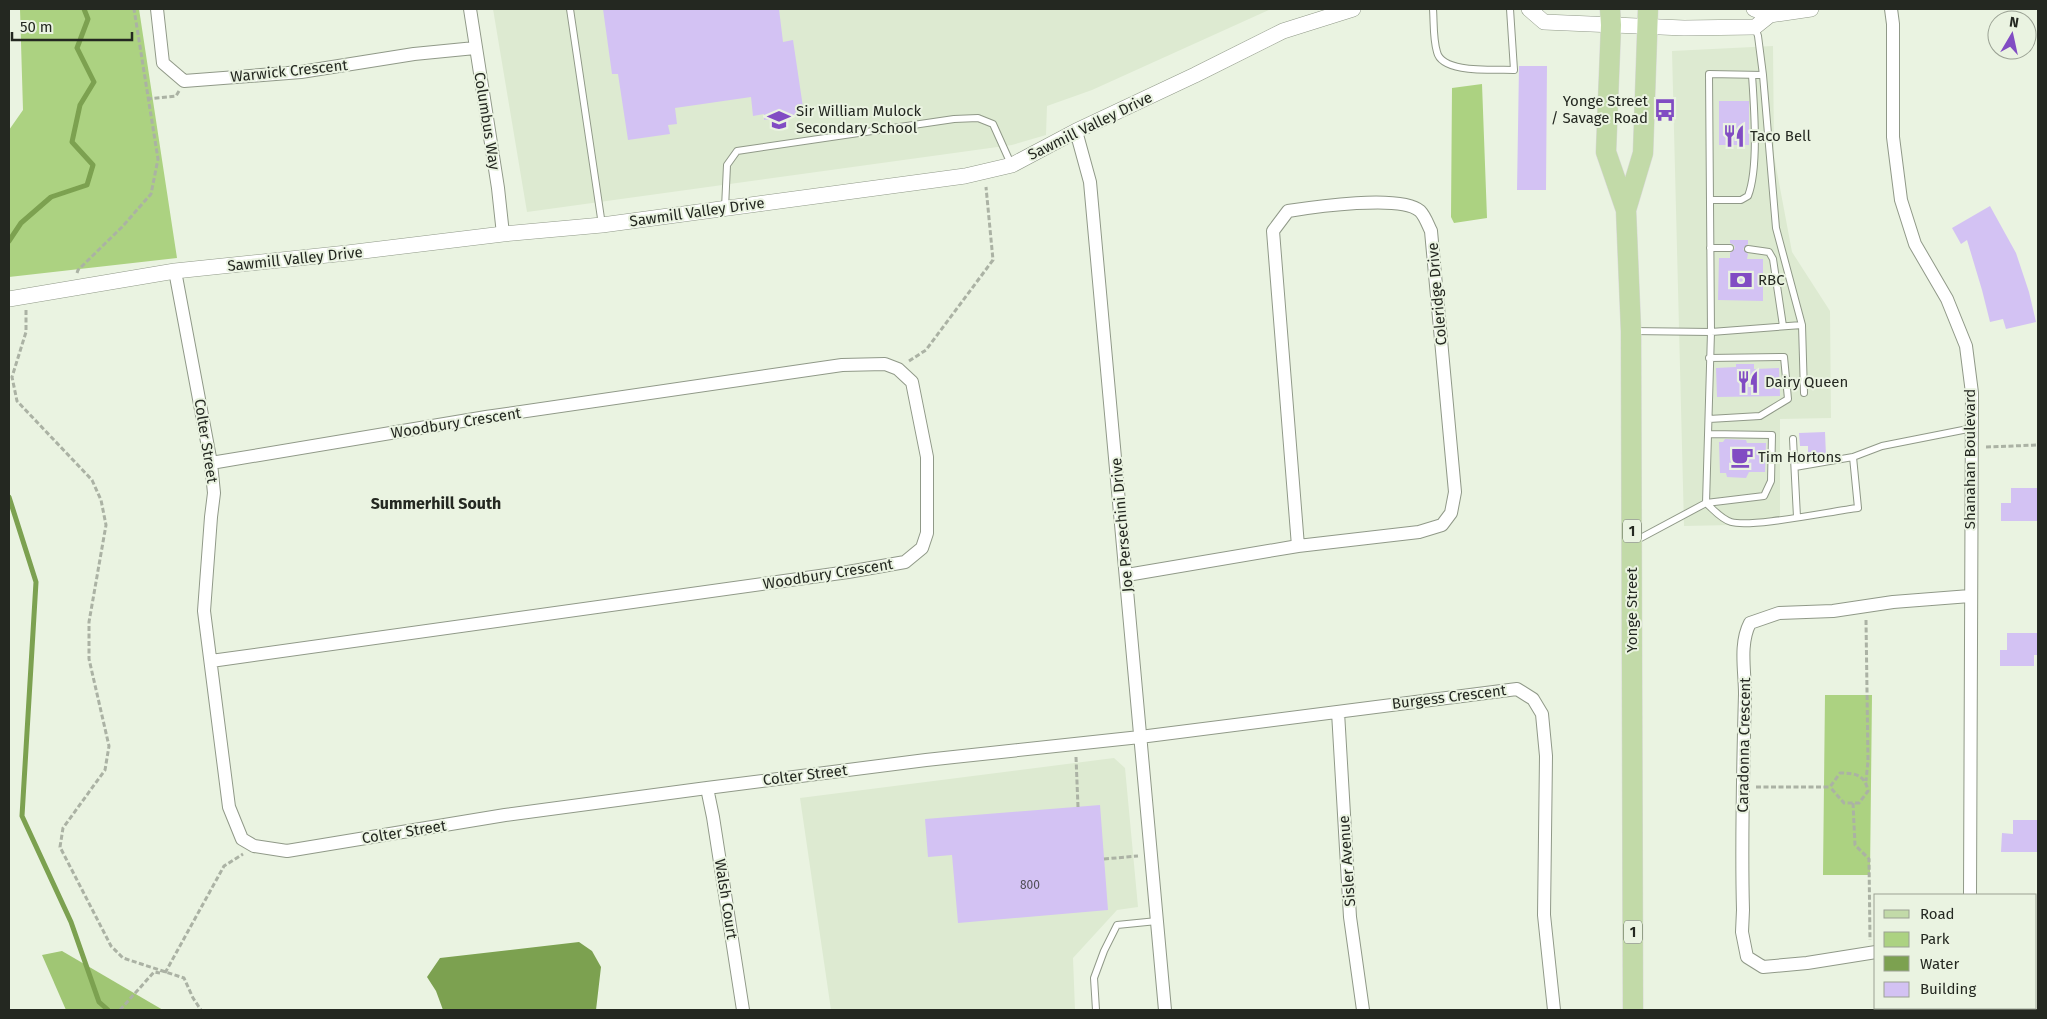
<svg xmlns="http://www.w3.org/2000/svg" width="2047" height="1019" viewBox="0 0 2047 1019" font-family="'Fira Sans',sans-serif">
	<rect width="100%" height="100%" fill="#eaf3e1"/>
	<path fill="#ddead1" d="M493 9H1271L1092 90 1047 106 1046 135 1012 145 527 212Z
		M1773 46 1774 156 1792 252 1830 311 1831 418 1780 419V524L1684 526 1672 51Z
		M1114 758 1125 768 1138 907 1117 910 1073 958 1075 1010H831L800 798Z"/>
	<path fill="#acd281" d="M20 9H139L177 258 9 277V130L23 110Z
		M1482 84 1487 218 1454 223 1451 217 1452 88Z
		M1825 695H1872L1870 875H1823Z"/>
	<path fill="#a0c674" d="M62 951 163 1010H66L42 955Z"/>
	<path fill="#7ca150" d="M579 942 592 951 601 967 596 1010H443L436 991 427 977 440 958Z"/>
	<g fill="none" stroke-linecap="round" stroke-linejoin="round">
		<path stroke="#7ca150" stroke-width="5" d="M9 241 21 223 51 197 87 185 93 165 72 142 80 105 94 82 77 48 88 19 84 9
			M9 497 36 582 22 816 71 922 99 1002 108 1010"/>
	</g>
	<path fill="#d3c2f3" d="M603 9H779L783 42 793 40 804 114 764 120V114L753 116 751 97 675 108 677 124 668 125 670 134 628 140 618 74H612Z
		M1519 66H1547L1546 190H1517Z
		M1719 101H1749V145H1719Z
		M1990 206 2016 253 2029 292 2036 322 2006 329 2003 319 1990 322 1982 290 1967 240 1961 244 1952 228Z
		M1730 240H1748V244L1743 249 1748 254 1747 259H1763V301L1718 300 1719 258H1730V253L1735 248 1734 245 1730 243Z
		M1736 364H1754V369L1779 368 1780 396 1717 397 1716 368 1736 367Z
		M1825 432 1826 456 1808 457V446H1800L1799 433Z
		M1725 439 1746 440 1747 443H1766L1765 472H1749L1746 478 1727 477 1726 473H1720L1719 442H1723Z
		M2011 488H2038V521H2001V503H2011Z
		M2007 633H2038V655H2034V666H2000V650H2007Z
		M1100 805 1108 910 958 923 952 855 928 857 925 819Z
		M2013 820H2038V852H2001L2002 833 2013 834Z"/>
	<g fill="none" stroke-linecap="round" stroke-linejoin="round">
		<defs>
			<path id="service" d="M570 9 602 225
				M1433 9C1434 23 1433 39 1437 52 1442 74 1495 69 1514 70L1510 9
				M1763 75 1776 228 1802 325 1804 393
				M1710 200H1741L1748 196C1759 168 1754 105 1752 75
				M725 208 727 165 737 151 954 119 978 118 993 124 1011 164
				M1710 248H1730
				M1748 249 1769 252 1773 259 1783 326
				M1632 331 1711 332 1802 325
				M1709 419 1760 416 1788 399 1784 357 1709 358
				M1709 434 1772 435 1771 481 1764 496 1706 503 1711 332 1709 74 1763 75 1758 36 1755 27
				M1793 439 1797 517
				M1853 457 1882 446 1973 428
				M1635 541 1706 503C1714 510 1721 519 1731 522 1752 528 1832 511 1858 508L1853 457 1795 467
				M1096 1010 1094 978 1104 951 1117 925 1157 921"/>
			<path id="minor" d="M157 9 163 63 184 81 301 72 414 54 475 48
				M470 9 498 188 503 234
				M1891 9 1893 24V137L1901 200 1915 244 1947 299 1966 346 1972 393 1970 895
				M1076 131 1090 182 1165 1010
				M175 271 211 463 214 493 211 517 204 611 229 807 242 839 254 846 287 851 505 815 707 788 926 760 1140 737 1517 689 1533 699 1542 714 1546 756 1544 915 1554 1010
				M1127 575 1298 546 1419 532 1442 525 1451 513 1455 492 1431 231C1428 225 1425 216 1420 211 1401 194 1313 207 1288 211L1273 231 1298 546
				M211 661 848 572 905 562 922 548 927 533V457L912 382 898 369 885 364 842 365 486 417 211 463
				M1338 712 1350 917 1363 1010
				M707 788 713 817 743 1010
				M1876 952 1807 963 1763 967 1747 957 1742 932 1743 910C1741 838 1743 766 1745 694 1745 671 1739 644 1750 623L1779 613 1833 611 1893 602 1970 596
				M1971 1008V1010"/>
			<path id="tertiary" d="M1529 9 1544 22 1684 28 1755 27 1770 15 1811 9
				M1754 9 1770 15
				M9 299 175 271 347 253 503 234 602 225 965 176 1012 165 1076 131 1195 75 1283 31 1353 9"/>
			<path id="primary" d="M1610 9 1611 25 1606 152 1626 210 1631 331 1633 1010
				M1626 210 1643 153 1648 9"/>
		</defs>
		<use href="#service" stroke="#909988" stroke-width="8"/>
		<use href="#minor" stroke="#909988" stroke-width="14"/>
		<use href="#tertiary" stroke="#909988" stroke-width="16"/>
		<use href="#primary" stroke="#d8d8d7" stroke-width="21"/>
		<path stroke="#abb2a4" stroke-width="3" stroke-dasharray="5 2.5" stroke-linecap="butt" d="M147 99 176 96 179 91
			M77 273 78 270 122 227 151 194 158 159 134 9
			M26 310V332L12 377 17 401 92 480 101 500 106 525 89 622V659L109 746 105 770 63 828 60 847 111 946 123 958 184 978 193 998 201 1010
			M909 361 926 350 993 260 986 187
			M1986 447 2038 445
			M1866 620 1868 761 1866 781
			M1076 757 1078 807
			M1756 787H1830L1840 773C1856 773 1865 775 1868 791L1859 803H1844L1830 787
			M1853 803 1855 845 1869 859 1870 940
			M1104 859 1138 856
			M165 973 224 866 243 854
			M120 1010 154 972 160 973"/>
		<use href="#service" stroke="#fff" stroke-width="6"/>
		<use href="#minor" stroke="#fff" stroke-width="12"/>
		<use href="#tertiary" stroke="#fff" stroke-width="15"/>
		<use href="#primary" stroke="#c2daa8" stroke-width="20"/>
	</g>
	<defs>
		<symbol id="bus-bare" viewBox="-9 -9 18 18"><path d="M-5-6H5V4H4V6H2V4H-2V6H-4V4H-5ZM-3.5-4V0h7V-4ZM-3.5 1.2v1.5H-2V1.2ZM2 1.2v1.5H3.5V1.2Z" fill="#814cc3" stroke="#eaf3e1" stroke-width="2.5" paint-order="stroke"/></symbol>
		<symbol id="school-bare" viewBox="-9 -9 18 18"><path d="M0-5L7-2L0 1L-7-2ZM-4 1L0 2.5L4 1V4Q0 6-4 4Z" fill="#814cc3" stroke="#eaf3e1" stroke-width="2.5" paint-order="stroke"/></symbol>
		<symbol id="restaurant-bare" viewBox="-9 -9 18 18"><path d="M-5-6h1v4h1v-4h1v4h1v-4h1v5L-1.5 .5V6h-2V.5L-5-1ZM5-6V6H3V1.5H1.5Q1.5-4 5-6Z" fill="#814cc3" stroke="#eaf3e1" stroke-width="2.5" paint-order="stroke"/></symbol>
		<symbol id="bank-bare" viewBox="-9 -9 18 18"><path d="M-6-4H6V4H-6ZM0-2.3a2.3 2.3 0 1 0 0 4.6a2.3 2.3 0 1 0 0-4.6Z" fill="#814cc3" stroke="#eaf3e1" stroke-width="2.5" paint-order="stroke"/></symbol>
		<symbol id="cafe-bare" viewBox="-9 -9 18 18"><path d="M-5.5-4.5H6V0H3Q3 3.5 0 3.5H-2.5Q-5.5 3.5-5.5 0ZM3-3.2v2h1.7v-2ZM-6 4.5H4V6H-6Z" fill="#814cc3" stroke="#eaf3e1" stroke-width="2.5" paint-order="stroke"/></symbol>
	</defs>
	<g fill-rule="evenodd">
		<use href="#bus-bare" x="1649" y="94" width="32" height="32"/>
		<use href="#school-bare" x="763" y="104" width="32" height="32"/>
		<use href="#restaurant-bare" x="1718" y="120" width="32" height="32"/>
		<use href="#bank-bare" x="1725" y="264" width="32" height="32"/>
		<use href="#restaurant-bare" x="1732" y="366" width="32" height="32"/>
		<use href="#cafe-bare" x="1726" y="441" width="32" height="32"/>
	</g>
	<g text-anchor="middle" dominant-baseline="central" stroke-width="4" stroke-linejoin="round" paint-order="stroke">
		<g font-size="12" fill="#504e56">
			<text x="1030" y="885">800</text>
		</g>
		<g fill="#eaf3e1" stroke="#5f655b" stroke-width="1">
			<rect x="1623" y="519.5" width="18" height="23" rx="4"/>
			<rect x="1624" y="920.5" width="18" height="23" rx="4"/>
		</g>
		<g font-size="14" font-weight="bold" fill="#242821">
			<text x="1632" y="531">1</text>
			<text x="1633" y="932">1</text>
		</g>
		<g font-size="15" fill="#242821" stroke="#eaf3e1">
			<text transform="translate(289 71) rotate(-6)">Warwick Crescent</text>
			<text transform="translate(487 121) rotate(81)">Columbus Way</text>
			<text transform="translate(1090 126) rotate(-26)">Sawmill Valley Drive</text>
			<text transform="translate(697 212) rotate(-8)">Sawmill Valley Drive</text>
			<text transform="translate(295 259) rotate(-6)">Sawmill Valley Drive</text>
			<text transform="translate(1437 294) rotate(-95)">Coleridge Drive</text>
			<text transform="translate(456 423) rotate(-9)">Woodbury Crescent</text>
			<text transform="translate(206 441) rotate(81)">Colter Street</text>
			<text transform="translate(1970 459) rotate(-90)">Shanahan Boulevard</text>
			<text transform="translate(1122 525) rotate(-95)">Joe Persechini Drive</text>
			<text transform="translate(828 574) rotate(-9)">Woodbury Crescent</text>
			<text transform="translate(1632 610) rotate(-90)">Yonge Street</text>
			<text transform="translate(1449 697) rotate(-7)">Burgess Crescent</text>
			<text transform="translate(1744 745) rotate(-89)">Caradonna Crescent</text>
			<text transform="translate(805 775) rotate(-7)">Colter Street</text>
			<text transform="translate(404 832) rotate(-9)">Colter Street</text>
			<text transform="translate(1347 861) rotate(-94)">Sisler Avenue</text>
			<text transform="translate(726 899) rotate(81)">Walsh Court</text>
		</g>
		<g font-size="15" fill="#242821" stroke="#eaf3e1" text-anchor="start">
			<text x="1648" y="101" text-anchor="end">Yonge Street<tspan x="1648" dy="17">/ Savage Road</tspan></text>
			<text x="796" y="111">Sir William Mulock<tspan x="796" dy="17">Secondary School</tspan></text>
			<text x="1750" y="136">Taco Bell</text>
			<text x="1758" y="280">RBC</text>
			<text x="1765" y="382">Dairy Queen</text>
			<text x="1758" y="457">Tim Hortons</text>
		</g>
		<g font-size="16" font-weight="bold" fill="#242821" stroke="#eaf3e1">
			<text x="436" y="503">Summerhill South</text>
		</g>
	</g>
	<rect width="2047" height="1019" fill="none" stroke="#242821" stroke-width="20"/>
	<rect x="1874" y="894" width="162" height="115" fill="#eaf3e1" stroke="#9ba294"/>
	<rect x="1884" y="910" width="25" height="8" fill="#c2daa8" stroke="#9ba294"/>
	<text x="1920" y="919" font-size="15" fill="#242821">Road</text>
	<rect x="1884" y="932" width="25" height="15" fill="#acd281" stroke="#9ba294"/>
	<text x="1920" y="944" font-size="15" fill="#242821">Park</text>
	<rect x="1884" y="956" width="25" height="15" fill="#7ca150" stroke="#9ba294"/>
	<text x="1920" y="969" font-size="15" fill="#242821">Water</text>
	<rect x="1884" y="982" width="25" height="15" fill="#d3c2f3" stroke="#9ba294"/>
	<text x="1920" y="994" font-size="15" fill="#242821">Building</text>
	<g transform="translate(2012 35) rotate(9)"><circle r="24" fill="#eaf3e1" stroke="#9ba294"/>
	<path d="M0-4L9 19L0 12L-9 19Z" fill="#814cc3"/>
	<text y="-8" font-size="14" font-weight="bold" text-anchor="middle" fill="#242821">N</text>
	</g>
	<path d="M12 32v8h120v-8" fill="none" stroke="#242821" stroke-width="2.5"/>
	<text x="20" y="32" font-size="15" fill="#242821" stroke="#eaf3e1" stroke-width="4" paint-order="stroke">50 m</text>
</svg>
